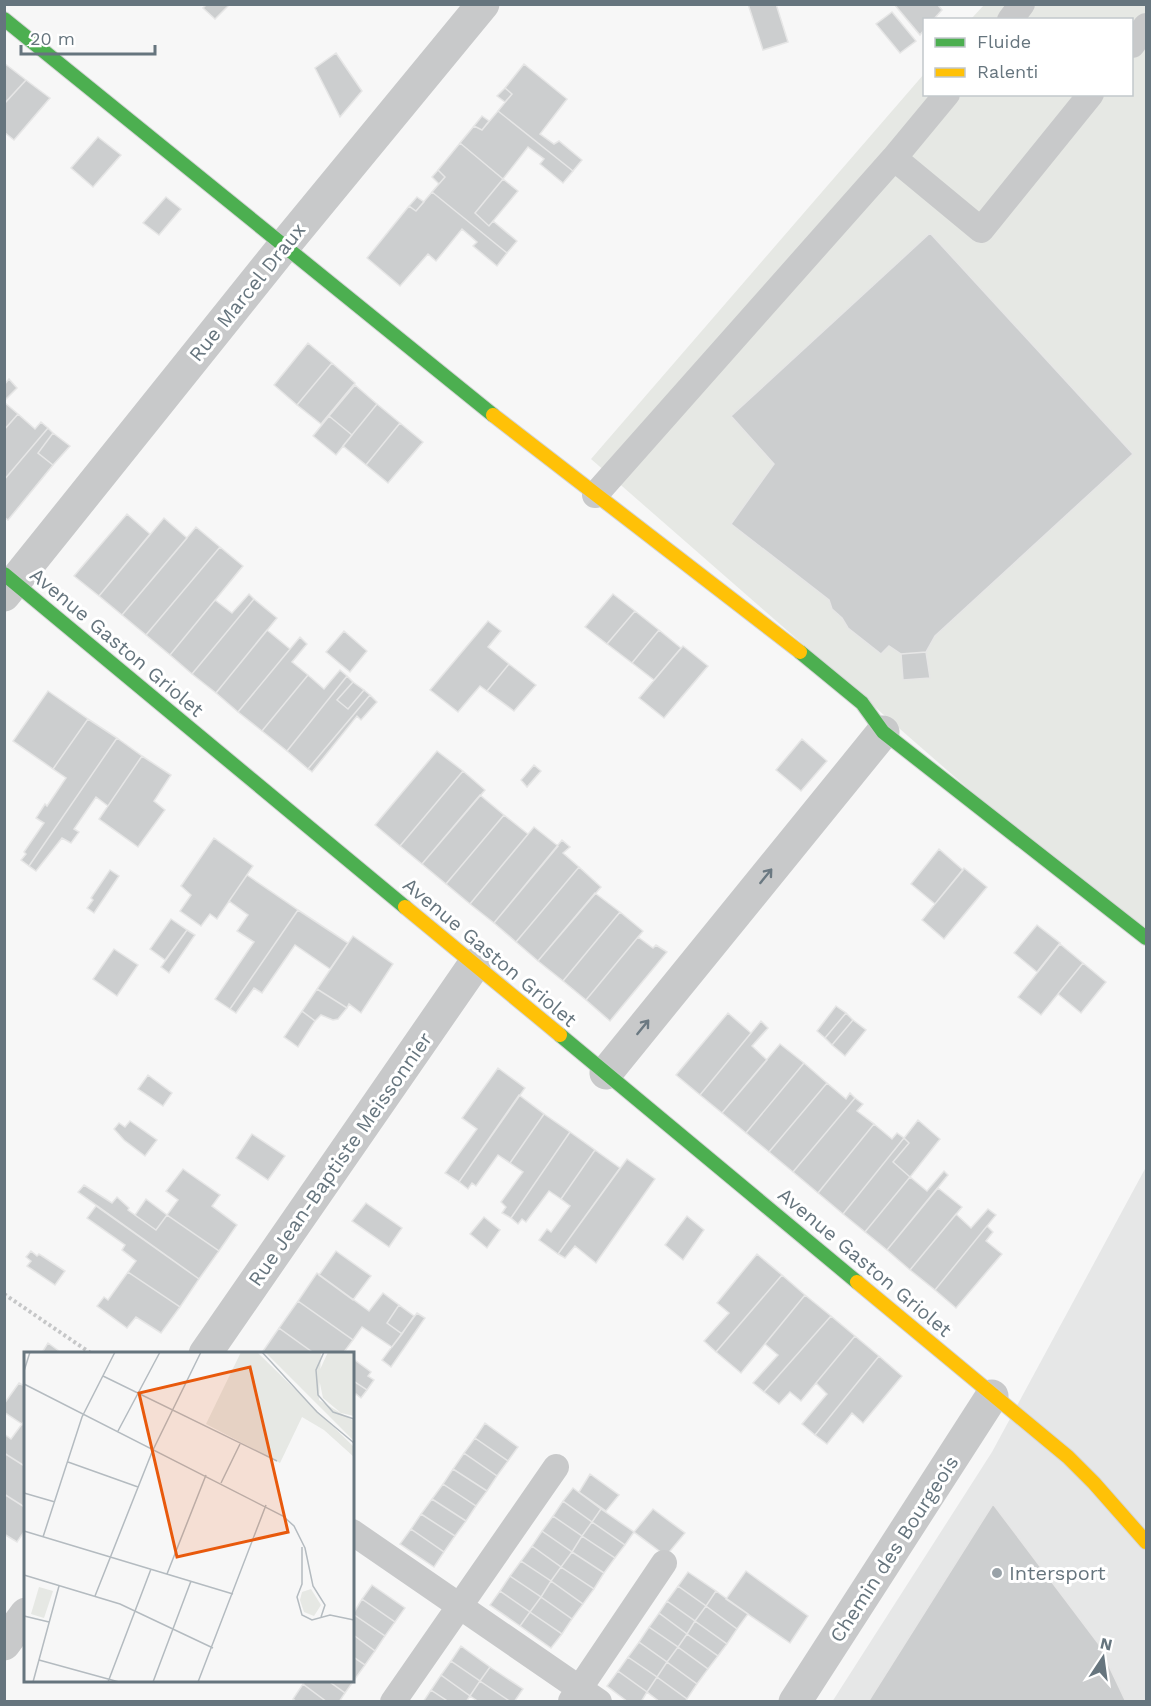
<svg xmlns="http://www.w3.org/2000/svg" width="1151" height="1706" viewBox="0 0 1151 1706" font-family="'Work Sans',sans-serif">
	<rect width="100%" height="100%" fill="#f7f7f7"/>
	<path fill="#e6e7e7" d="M1146 1167V1701L832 1702 992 1452Z"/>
	<path fill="#e6e8e4" d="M984 5H1146V944L591 459 924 74V94H1132V20L971 19Z"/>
	<path fill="#cccecf" stroke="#e6e6e6" stroke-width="1.5" d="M207 4H226L228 6 215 19 203 8Z
		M748 4H776L788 42 763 50Z
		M894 4H937L942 10 933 20H924V30L920 35Z
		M892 12 916 41 900 53 876 24Z
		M336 53 362 91 340 117 315 68Z
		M4 63 26 80 4 104Z
		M524 64 567 99 540 134 554 144 559 141 582 160 573 171 498 111 512 94 505 88Z
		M26 80 50 98 14 140 4 132V104Z
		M505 88 512 94 505 102 497 96Z
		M498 111 573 171 563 183 540 164 544 159 528 147 503 179 460 143 474 126 482 130Z
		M482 116 489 121 482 130 474 126Z
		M98 137 121 155 93 187 71 168Z
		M460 143 503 179 475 213 489 226 493 221 517 241 507 253 432 192 445 177 438 170Z
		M438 170 445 177 439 184 432 177Z
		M503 179 518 191 489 226 475 213Z
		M432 192 507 253 497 266 473 246 477 242 462 229 436 261 428 254 400 286 367 258 409 206 416 211Z
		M166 197 181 209 159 235 143 223Z
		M417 197 424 202 416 211 409 206Z
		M930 233 1133 454 935 636 926 652 901 654 889 646 881 654 848 628 842 618 832 609 829 600 731 524 774 464 731 416Z
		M308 343 332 363 297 405 274 385Z
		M332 363 355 383 321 424 297 405Z
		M9 379 17 388 4 401V385Z
		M355 385 377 404 352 435 329 416Z
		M4 402 18 414 4 430Z
		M377 404 400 423 366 465 343 446Z
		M18 414 35 429 41 422 48 428 4 480V430Z
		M329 416 352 435 336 455 313 436Z
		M400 423 423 442 388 483 366 465Z
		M48 428 53 433 38 453 53 465 8 520 4 517V480Z
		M53 433 70 446 53 465 38 453Z
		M127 514 150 534 99 596 74 576Z
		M164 518 187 538 122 615 99 596Z
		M196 527 220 547 146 635 122 615Z
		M220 547 243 566 170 655 146 635Z
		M249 594 254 599 192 674 170 655 215 600 232 613Z
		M613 594 635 611 607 644 585 627Z
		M254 599 277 618 216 693 192 674Z
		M635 611 659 630 632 663 607 644Z
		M488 621 501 631 488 647 509 664 487 691 480 686 458 712 430 690Z
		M267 630 290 649 238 712 216 693Z
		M659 630 681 648 654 680 632 663Z
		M344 631 367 651 350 672 326 652Z
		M300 637 307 644 292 662 308 675 262 731 238 712Z
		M683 646 708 666 664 718 639 698Z
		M926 652 930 678 903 680 901 654Z
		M509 664 536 685 514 711 487 691Z
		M340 670 347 676 287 751 262 731 308 675 324 689Z
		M347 676 353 682 337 700 348 709 364 690 370 695 308 769 287 751Z
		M353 682 364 690 348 709 337 700Z
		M48 691 88 719 53 769 13 741Z
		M370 695 377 702 361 720 357 716 312 772 311 771 308 769Z
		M88 719 117 738 29 866 21 860 26 854 24 852 44 823 36 818 45 804 47 806 66 778 53 769Z
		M117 738 142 756 108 806 96 797 74 829 79 832 71 843 62 838 36 871 29 866Z
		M802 739 827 761 801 791 776 770Z
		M437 751 463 771 400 846 375 825Z
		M142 756 171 775 154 801 165 810 138 847 99 819Z
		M534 765 541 771 527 787 521 780Z
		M463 771 485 790 422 864 400 846Z
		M480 795 504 815 446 884 422 864Z
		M504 815 528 834 470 904 446 884Z
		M534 827 558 846 494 923 470 904Z
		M214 838 253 866 217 919 210 914 201 926 180 911 191 895 181 886Z
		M562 840 570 847 563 853 579 867 516 942 494 923Z
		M939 849 963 870 935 904 911 884Z
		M579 867 601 887 538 961 516 942Z
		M964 868 987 887 944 939 922 920Z
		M110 870 119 876 94 913 87 908 93 900 91 898Z
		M247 875 298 910 230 1009 215 999 254 942 237 931 248 915 229 901Z
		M595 893 620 912 563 981 538 961Z
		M298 910 348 943 330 969 295 945 262 993 254 988 236 1013 230 1009Z
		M620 912 643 931 586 1000 563 981Z
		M171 919 187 930 165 960 150 949Z
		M1037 925 1060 943 1037 972 1014 953Z
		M187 930 195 935 169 973 161 967Z
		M353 936 393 964 361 1013 349 1004 347 1008 317 989Z
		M638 937 653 948 656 945 667 952 610 1021 586 1000Z
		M1060 944 1083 963 1041 1015 1018 997Z
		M114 949 138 965 117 996 93 979Z
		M1083 963 1106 982 1081 1013 1058 994Z
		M317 989 347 1008 338 1019 333 1020 321 1015 315 1021 302 1011Z
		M836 1006 846 1013 825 1038 817 1031Z
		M302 1011 315 1021 298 1047 284 1037Z
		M728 1013 751 1033 700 1095 676 1075Z
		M846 1013 853 1020 832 1045 825 1038Z
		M853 1020 866 1030 845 1056 832 1045Z
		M761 1021 768 1028 752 1046 767 1060 722 1113 700 1095Z
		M780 1044 804 1063 746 1133 722 1113Z
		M804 1063 827 1083 769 1152 746 1133Z
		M498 1068 525 1088 459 1182 445 1173 477 1129 462 1118Z
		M148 1075 172 1093 163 1106 138 1089Z
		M827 1083 846 1099 850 1093 855 1098 793 1172 769 1152Z
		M519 1095 544 1114 510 1163 498 1155 476 1186 472 1183 468 1189 459 1182Z
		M855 1098 863 1104 857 1111 874 1124 818 1193 793 1172Z
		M544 1114 570 1132 511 1218 502 1213 506 1207 501 1202 523 1172 510 1163Z
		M918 1120 940 1139 910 1177 893 1162 909 1143 904 1138Z
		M130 1121 157 1140 145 1156 124 1140 114 1129 119 1123 125 1127Z
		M874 1124 892 1139 897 1133 904 1138 843 1214 818 1193Z
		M570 1132 595 1150 561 1199 549 1191 526 1222 522 1219 518 1224 511 1218Z
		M252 1134 285 1156 268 1180 236 1158Z
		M904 1138 909 1143 893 1162 910 1177 865 1232 843 1214Z
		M595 1150 620 1168 558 1254 539 1240 547 1229 551 1232 570 1206 561 1199Z
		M627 1159 655 1179 596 1263 575 1246 565 1258 558 1254Z
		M183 1169 220 1195 212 1206 237 1225 219 1251 167 1215 178 1200 166 1191Z
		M944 1171 948 1175 887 1250 865 1232 910 1177 927 1191Z
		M84 1185 112 1203 117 1197 129 1208 128 1210 156 1230 167 1215 219 1251 199 1279 78 1192Z
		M938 1188 962 1207 910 1270 887 1250Z
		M146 1199 167 1215 156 1230 135 1215Z
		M366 1203 402 1228 389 1247 352 1221Z
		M96 1206 199 1279 180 1307 128 1272 136 1261 122 1250 125 1245 87 1218Z
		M988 1209 996 1215 935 1290 910 1270 956 1214 971 1228Z
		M687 1216 704 1230 683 1260 665 1245Z
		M484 1217 500 1230 487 1248 470 1234Z
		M987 1226 993 1232 986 1241 1002 1254 956 1308 935 1290Z
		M31 1251 37 1256 39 1254 65 1271 55 1285 27 1266 31 1261 26 1257Z
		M336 1251 371 1276 353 1300 319 1275Z
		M757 1254 782 1275 716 1352 704 1341 729 1313 717 1303Z
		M128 1272 180 1307 161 1333 136 1317 127 1328 97 1306 104 1297 108 1300Z
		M317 1273 369 1311 383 1293 399 1305 387 1323 402 1334 392 1347 362 1327 353 1340 298 1301Z
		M782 1275 805 1295 741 1373 716 1352Z
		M805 1295 831 1316 764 1392 753 1383 778 1355 765 1344Z
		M298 1301 353 1340 344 1352 346 1354H315L279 1328Z
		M399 1305 414 1316 402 1334 387 1323Z
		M417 1313 425 1318 391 1367 382 1360Z
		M831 1316 855 1336 801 1401 790 1392 779 1404 764 1392Z
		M279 1328 315 1354H261Z
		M855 1336 879 1356 815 1435 802 1424 827 1394 816 1383Z
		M48 1343 63 1354H41Z
		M879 1356 902 1376 863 1423 852 1413 827 1444 815 1435Z
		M352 1358 371 1372 368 1376 374 1380 367 1390 352 1380Z
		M352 1380 367 1390 361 1398 356 1394 352 1398Z
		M19 1383 26 1387V1418L22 1424 4 1412V1404Z
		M485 1423 518 1447 508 1461 475 1438Z
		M22 1424 26 1426V1467L4 1453V1434L11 1439Z
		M475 1438 508 1461 497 1476 464 1453Z
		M4 1453 26 1467V1508L4 1494Z
		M464 1453 497 1476 487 1491 453 1469Z
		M453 1469 487 1491 476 1506 443 1484Z
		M590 1474 619 1495 606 1511 579 1492Z
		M443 1484 476 1506 466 1521 432 1499Z
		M573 1488 601 1509 592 1522 563 1501Z
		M4 1494 26 1508V1529L17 1542 4 1534Z
		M432 1499 466 1521 455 1536 421 1514Z
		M563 1501 592 1522 582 1536 553 1516Z
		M993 1504 1098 1643 1126 1702H868Z
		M601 1509 634 1532 625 1545 592 1522Z
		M653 1509 685 1533 666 1556 634 1532Z
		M421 1514 455 1536 444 1552 411 1529Z
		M553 1516 582 1536 572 1552 542 1531Z
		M592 1522 625 1545 615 1558 582 1536Z
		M411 1529 444 1552 434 1567 400 1544Z
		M542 1531 572 1552 561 1567 532 1546Z
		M582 1536 615 1558 604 1573 572 1552Z
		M532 1546 561 1567 551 1581 521 1561Z
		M572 1552 604 1573 594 1589 561 1567Z
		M521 1561 551 1581 541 1597 510 1576Z
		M561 1567 594 1589 583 1604 551 1581Z
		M746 1571 808 1616 790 1643 726 1599Z
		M688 1572 716 1591 706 1606 678 1586Z
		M510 1576 541 1597 530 1612 500 1591Z
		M551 1581 583 1604 572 1619 541 1597Z
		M372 1585 405 1608 395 1622 362 1599Z
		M678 1586 706 1606 695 1621 667 1601Z
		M500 1591 530 1612 520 1626 490 1605Z
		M716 1591 748 1614 737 1629 706 1606Z
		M541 1597 572 1619 562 1634 530 1612Z
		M362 1599 395 1622 385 1636 353 1614Z
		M667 1601 695 1621 687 1634 659 1613Z
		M706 1606 737 1629 727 1644 695 1621Z
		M530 1612 562 1634 551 1648 520 1626Z
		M659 1613 687 1634 678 1647 649 1627Z
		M353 1614 385 1636 375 1651 352 1634Z
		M695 1621 727 1644 718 1656 687 1634Z
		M649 1627 678 1647 667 1662 639 1642Z
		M352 1634 375 1651 365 1665 352 1656Z
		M687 1634 718 1656 708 1669 678 1647Z
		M639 1642 667 1662 657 1677 628 1657Z
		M461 1646 490 1667 480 1681 451 1661Z
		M678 1647 708 1669 697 1684 667 1662Z
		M352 1656 365 1665 355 1679 352 1677Z
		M628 1657 657 1677 647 1692 618 1671Z
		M451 1661 480 1681 470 1696 441 1675Z
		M667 1662 697 1684 687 1699 657 1677Z
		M490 1667 523 1689 514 1702H511L480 1681Z
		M618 1671 647 1692 641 1702H628L607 1686Z
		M441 1675 470 1696 466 1702H449L431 1690Z
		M352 1677 355 1679 345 1693 327 1680H352Z
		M657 1677 687 1699 685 1702H660L647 1692Z
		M306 1680H327L345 1693 339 1702H327L303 1684Z
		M480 1681 511 1702H479L470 1696Z
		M303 1684 327 1702H297L293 1699Z
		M431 1690 449 1702H423Z"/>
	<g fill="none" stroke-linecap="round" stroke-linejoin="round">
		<defs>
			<path id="fast" d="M4 19 493 415
				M4 574 405 907
				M800 652 862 703 883 732 1146 938
				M560 1035 857 1282"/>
			<path id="slow" d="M493 415 800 652
				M405 907 560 1035
				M857 1282 1068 1457 1094 1483 1146 1542"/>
		</defs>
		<use href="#fast" stroke="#d3d4d5" stroke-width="16"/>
		<use href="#slow" stroke="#d3d4d5" stroke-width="16"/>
		<path stroke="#c6c7c8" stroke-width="4" stroke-dasharray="3 3" stroke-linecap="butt" d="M4 1294 92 1354"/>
		<path stroke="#c8c9ca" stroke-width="26" d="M1010 20 1022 4
			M1132 45 1146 26
			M894 158 981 230 1091 94
			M595 495 894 158 947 94
			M352 1532 599 1702
			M571 1701 664 1563
			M393 1702 556 1467"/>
		<path stroke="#c8c9ca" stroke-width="33" d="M4 595 283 247 483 4
			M606 1073 883 732
			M205 1354 474 965
			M4 1644 26 1614
			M795 1702 992 1396"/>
		<use href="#fast" stroke="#4caf50" stroke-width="14"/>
		<use href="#slow" stroke="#ffc107" stroke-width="14"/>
	</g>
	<defs><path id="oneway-shaft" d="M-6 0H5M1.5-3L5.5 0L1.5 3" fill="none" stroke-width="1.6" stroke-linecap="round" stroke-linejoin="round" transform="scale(1.5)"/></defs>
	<g stroke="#6b7982">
		<use href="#oneway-shaft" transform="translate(766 876) rotate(-51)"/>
		<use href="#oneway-shaft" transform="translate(643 1027) rotate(-51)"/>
	</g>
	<circle fill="#99a2a8" stroke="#fff" stroke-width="2" cx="997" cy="1573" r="6"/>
	<g text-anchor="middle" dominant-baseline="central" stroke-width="6" stroke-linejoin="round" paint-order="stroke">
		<g font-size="20" fill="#66757e" stroke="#fff">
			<text transform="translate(247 292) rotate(-51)">Rue Marcel Draux</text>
			<text transform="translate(117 642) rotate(40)">Avenue Gaston Griolet</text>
			<text transform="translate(490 952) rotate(40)">Avenue Gaston Griolet</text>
			<text transform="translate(340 1159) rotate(-55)">Rue Jean-Baptiste Meissonnier</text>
			<text transform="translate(865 1262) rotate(40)">Avenue Gaston Griolet</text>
			<text transform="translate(894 1549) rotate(-57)">Chemin des Bourgeois</text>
		</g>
		<g font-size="20" fill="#66757e" stroke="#fff" text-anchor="start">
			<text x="1009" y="1573">Intersport</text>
		</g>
	</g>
	<g transform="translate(24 1352)">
		<rect width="330" height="330" fill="#f7f7f7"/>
		<path d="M217 0H233L330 95V105L300 78 278 65 256 111 182 72ZM241 0H297L295 48 330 69V89ZM304 0H330V64L317 61 299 46 294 22ZM15 235 29 239 20 266 7 262ZM287 237 297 253 290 264 280 260 276 248 278 240Z" fill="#e6e8e4"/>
		<path fill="none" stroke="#b4bbc0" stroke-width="1.5" d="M238 0 293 60 330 91M300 0 292 18 294 43 309 60 330 67M0 19 6 0M79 24 253 109M0 32 259 164 270 174 281 196 289 234 301 253 297 265M94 79 136 0M44 110 114 135M197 131 216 92M0 141 31 150M0 179 209 242M19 185 58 65 91 0M278 195V232L273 245 278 263 288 268 306 263 330 268M143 222 182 123M0 223 96 252 189 296M71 244 128 100 177 0M0 264 25 270M15 308 95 330M9 330 35 234M84 330 127 217M129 330 167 229M174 330 242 153"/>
		<path fill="#e8590c" fill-opacity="0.15" stroke="#e8590c" stroke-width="3" d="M226 15 264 180 153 205 115 41Z"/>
		<rect width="330" height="330" fill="none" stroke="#66757e" stroke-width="3"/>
	</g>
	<rect width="1151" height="1706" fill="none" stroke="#66757e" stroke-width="12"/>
	<rect x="923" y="18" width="210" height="78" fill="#ffffff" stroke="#c2c8cb" stroke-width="1.5"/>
	<rect x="935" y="38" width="30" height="9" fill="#4caf50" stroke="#c2c8cb" stroke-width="1.5"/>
	<text x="977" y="48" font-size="18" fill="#66757e">Fluide</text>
	<rect x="935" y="68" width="30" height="9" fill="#ffc107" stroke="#c2c8cb" stroke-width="1.5"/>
	<text x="977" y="78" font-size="18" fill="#66757e">Ralenti</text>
	<g transform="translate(1103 1658) rotate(13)" stroke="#ffffff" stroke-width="4.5" paint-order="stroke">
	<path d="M0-4.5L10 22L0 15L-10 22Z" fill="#66757e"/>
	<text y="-9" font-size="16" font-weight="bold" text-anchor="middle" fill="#66757e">N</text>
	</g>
	<path d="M21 45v9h134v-9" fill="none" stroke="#66757e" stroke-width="3"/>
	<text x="30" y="45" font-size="18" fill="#66757e" stroke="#ffffff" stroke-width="4.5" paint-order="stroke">20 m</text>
</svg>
